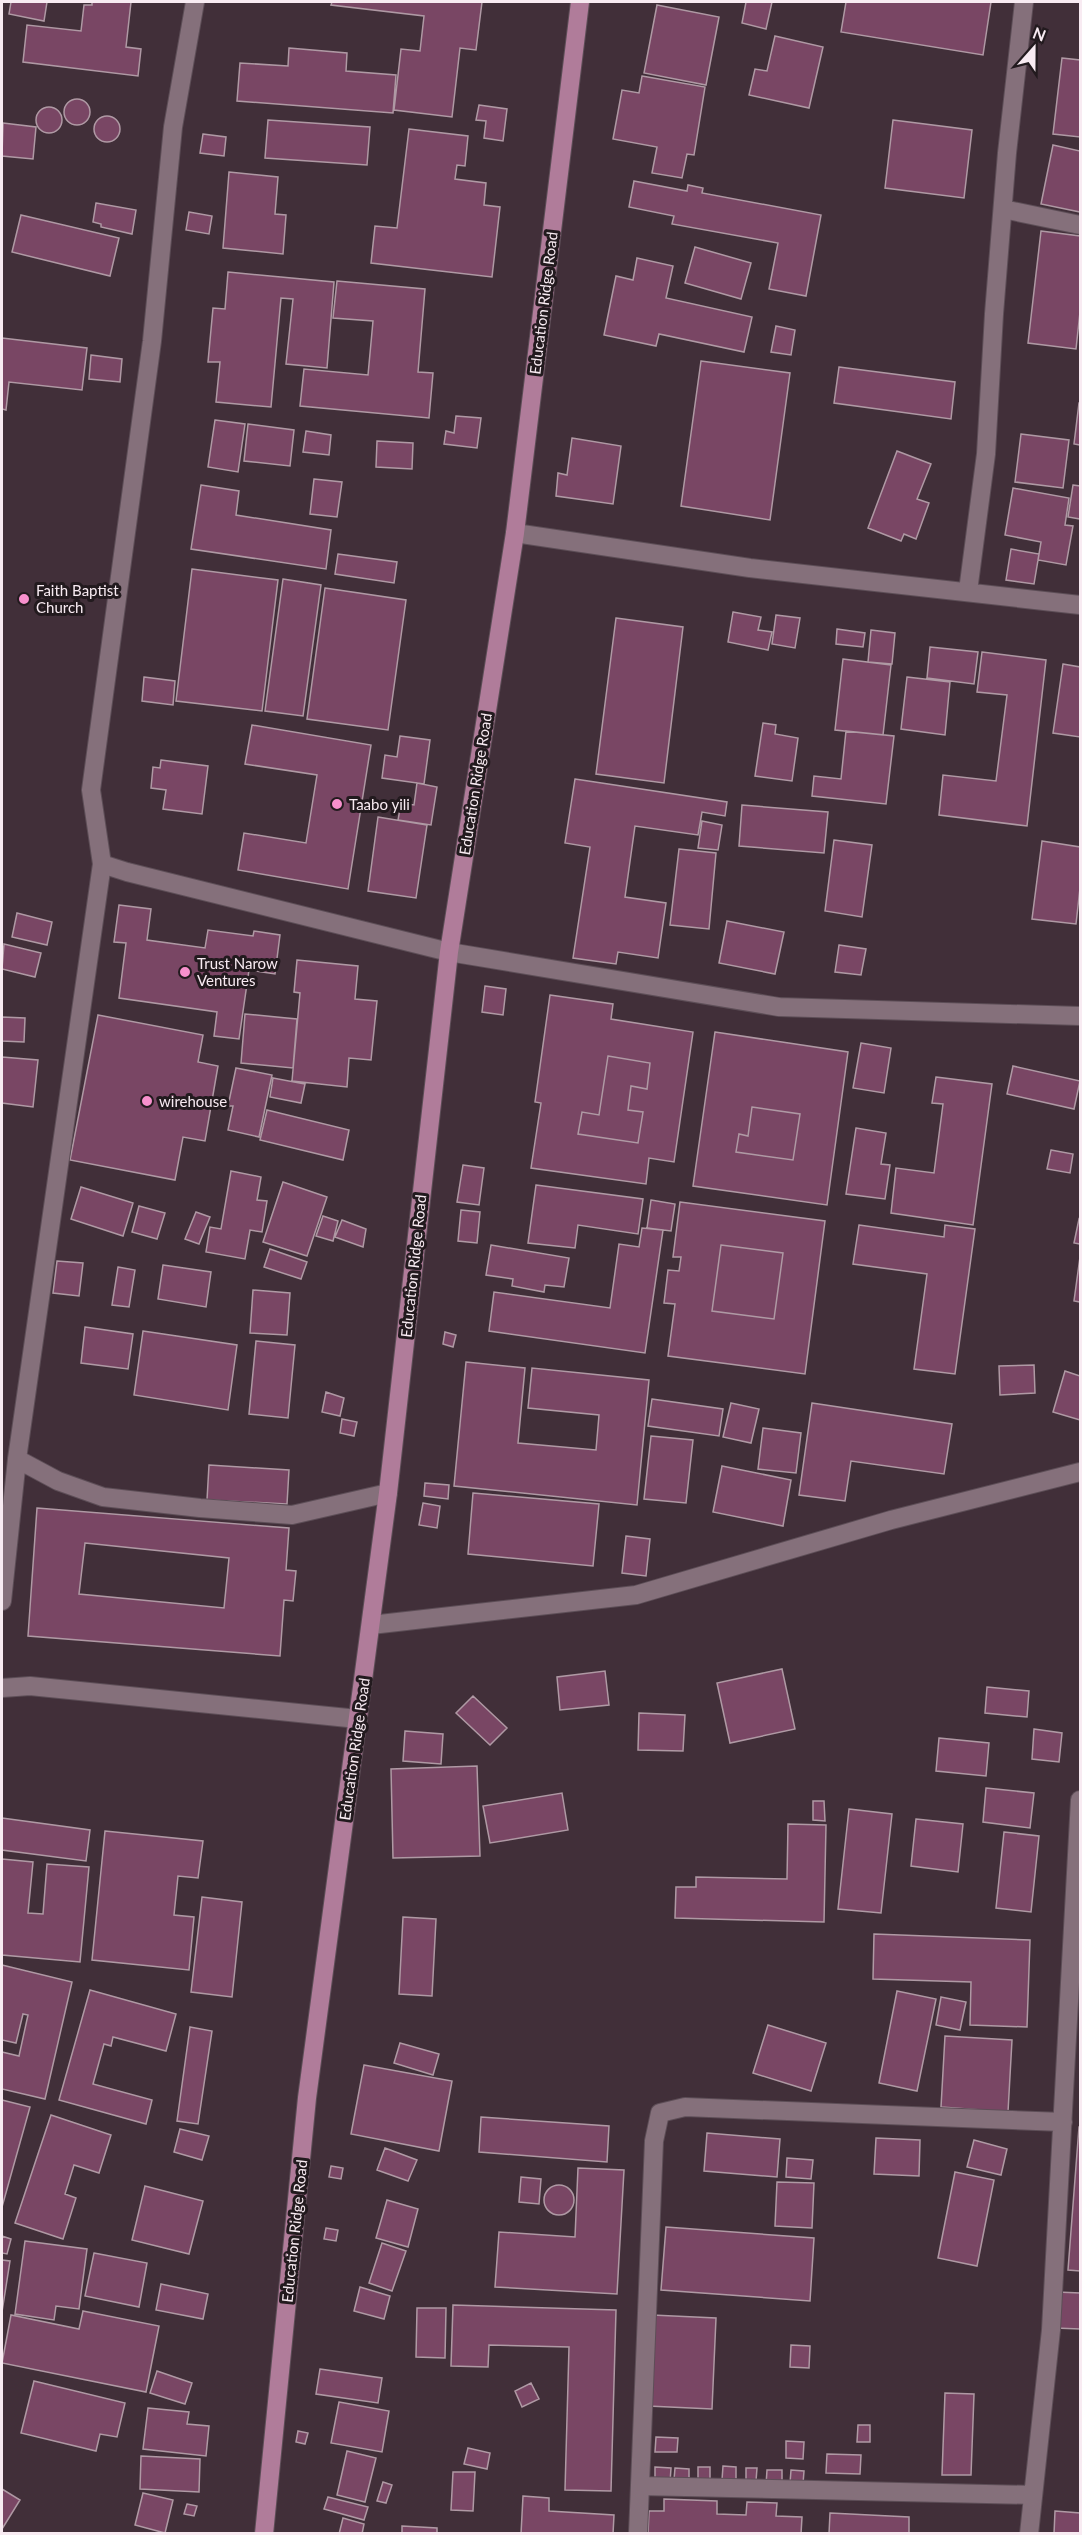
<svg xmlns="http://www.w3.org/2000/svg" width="1082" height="2535" viewBox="0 0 1082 2535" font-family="Lato,sans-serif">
	<rect width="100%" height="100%" fill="#412f39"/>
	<path fill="#794664" stroke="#af99a4" stroke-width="1.5" fill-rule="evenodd" d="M11 2H47L44 21 9 14Z
		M92 2H131L126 47 141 49 138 76 23 62 27 25 81 31 84 5H92Z
		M332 2H482L476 50 460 48 452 117 394 110 401 49 420 51 424 16 331 5Z
		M746 2H772L766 29 742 23Z
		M846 2H991L983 55 841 32Z
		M657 5 719 17 706 85 644 73Z
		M775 36 823 47 809 108 749 95 755 69 767 71Z
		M289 48 347 53 346 71 396 75 393 113 237 101 240 63 288 66Z
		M1062 58 1080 60V137L1053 134Z
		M642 76 705 87 694 155 687 154 682 178 652 173 657 147 613 139 622 90 639 93Z
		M64 112a13 13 0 1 1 26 0a13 13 0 1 1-26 0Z
		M479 105 507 109 503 141 484 138 486 121 476 120Z
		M36 120a13 13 0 1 1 26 0a13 13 0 1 1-26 0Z
		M94 129a13 13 0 1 1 26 0a13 13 0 1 1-26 0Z
		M268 120 370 127 367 165 265 158Z
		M893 120 972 130 964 198 885 188Z
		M3 123 36 127 33 159 2 156Z
		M409 129 468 136 465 166 457 165 455 179 486 183 484 205 500 207 492 277 371 263 375 226 397 228Z
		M203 134 226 137 224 156 200 153Z
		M1053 145 1080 151V212L1041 204Z
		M229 172 278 177 275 214 286 215 283 254 223 248Z
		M634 181 687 191 688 185 703 188 702 193 821 215 806 296 769 289 778 243 672 224 674 216 629 207Z
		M96 203 136 210 132 234 101 227V224L93 222Z
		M189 212 212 216 209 234 186 230Z
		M21 215 119 238 110 276 12 252Z
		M1041 231 1080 236V312L1076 349 1028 343Z
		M695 247 751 263 741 299 685 283Z
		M637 258 673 266 666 298 752 317 744 352 659 334 656 346 604 335 616 276 633 280Z
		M228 272 334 282 327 368 286 364 293 299 281 298 271 407 216 402 220 362H208L213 308 225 309Z
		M337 281 425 289 418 372 433 373 429 418 300 406 304 369 368 375 373 321 333 318Z
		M776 326 795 330 791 355 771 352Z
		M2 338 87 348 82 390 9 382 6 410 2 409Z
		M91 355 122 359 120 382 89 379Z
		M701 361 790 373 770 520 681 506Z
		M839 367 955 382 951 419 834 403Z
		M1079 403H1080V445L1074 444Z
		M456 416 481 418 477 448 444 444 446 431 454 433Z
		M215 420 245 424 238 472 208 467Z
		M248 424 294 430 290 466 244 461Z
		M306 431 331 435 329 455 303 452Z
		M1021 434 1069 440 1063 488 1015 482Z
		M572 438 621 446 613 504 556 496 558 473 567 475Z
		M377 441 413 443 412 469 376 467Z
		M897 451 931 464 917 499 929 503 916 539 904 534 901 541 868 528Z
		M314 479 342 482 337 517 310 514Z
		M201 485 239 491 236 515 331 530 326 569 191 549Z
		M1073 485 1080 486V519L1068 517Z
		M1013 488 1069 498 1065 525 1073 526 1066 565 1038 560 1041 542 1005 535Z
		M1011 549 1039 554 1034 584 1006 580Z
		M338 554 397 562 394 583 335 574Z
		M192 569 278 580 262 711 176 701Z
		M283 579 321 585 303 716 265 711Z
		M325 588 406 600 388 730 307 719Z
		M733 612 761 617 758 630 772 632 768 650 728 642Z
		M776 615 800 618 795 648 772 644Z
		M616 618 683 627 664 783 596 774Z
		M837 629 865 633 863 647 836 644Z
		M871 630 895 633 892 664 868 662Z
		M930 647 978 652 974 684 927 678Z
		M982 652 1046 660 1027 826 939 815 943 775 996 781 1007 695 977 692Z
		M843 659 891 665 883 735 835 730Z
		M1063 664 1080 667V737L1053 733Z
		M144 677 175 681 173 705 142 701Z
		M907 677 950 682 945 735 901 729Z
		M763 723 776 725 775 734 798 738 792 781 755 776Z
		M252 725 371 745 348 889 238 870 244 833 306 843 317 775 245 764Z
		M846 731 894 736 886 804 812 796 814 776 841 779Z
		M400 736 430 740 424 784 382 778 385 755 397 757Z
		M161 760 208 766 202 814 163 809 166 790 151 788 153 767 160 768Z
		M575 779 727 802 725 816 702 812 698 835 635 826 625 897 666 903 658 958 618 952 616 964 573 958 590 847 565 843Z
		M417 783 437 787 431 825 398 820 401 803 414 805Z
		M742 805 828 812 824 853 739 846Z
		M378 817 427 825 416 898 368 891Z
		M702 821 722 825 718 850 698 848Z
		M834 840 872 845 862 917 825 911Z
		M1042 841 1080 847V888L1076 924 1032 919Z
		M679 849 716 853 709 929 670 925Z
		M119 905 151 909 147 940 205 948 208 930 253 936 254 931 280 935 275 974 249 970 239 1039 214 1036 217 1012 119 998 126 943 114 942Z
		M17 913 52 922 47 945 12 937Z
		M727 921 784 932 775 974 719 963Z
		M4 944 41 953 35 977 2 969Z
		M839 945 866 949 861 975 835 972Z
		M297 960 358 966 355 999 377 1001 371 1060 349 1058 347 1087 292 1081 300 993 294 992Z
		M485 986 506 989 503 1015 482 1012Z
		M550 995 613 1004 611 1019 693 1032 674 1162 649 1158 646 1184 531 1168 541 1103 535 1102ZM608 1056 650 1063 647 1089 631 1086 628 1110 643 1112 638 1143 578 1134 582 1112 599 1115Z
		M245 1014 297 1019 293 1068 241 1063Z
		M98 1015 203 1035 198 1062 218 1066 205 1141 183 1137 175 1180 70 1160Z
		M2 1017 25 1018 24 1042 2 1041Z
		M715 1032 848 1052 827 1205 693 1186ZM752 1107 800 1114 793 1160 736 1152 739 1134 748 1136Z
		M861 1043 891 1048 884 1093 853 1088Z
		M608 1056 650 1063 647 1089 631 1086 628 1110 643 1112 638 1143 578 1134 582 1112 599 1115Z
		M2 1057 38 1060 33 1107 2 1103Z
		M1013 1066 1080 1081 1074 1109 1007 1094Z
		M236 1068 272 1075 259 1137 228 1130 233 1106H228Z
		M936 1077 992 1084 973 1225 891 1213 896 1168 934 1173 943 1104 932 1103Z
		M273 1078 305 1084 301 1103 270 1097Z
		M752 1107 800 1114 793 1160 736 1152 739 1134 748 1136Z
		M267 1110 349 1130 343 1160 260 1140Z
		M856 1128 886 1133 881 1164 890 1165 885 1199 846 1194Z
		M1051 1150 1073 1154 1070 1173 1047 1169Z
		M463 1165 484 1168 479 1205 457 1202Z
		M231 1171 261 1177 257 1200 267 1201 262 1232 250 1230 245 1259 206 1252 210 1227 221 1229Z
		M283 1182 327 1197 307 1256 263 1242Z
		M536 1185 643 1199 638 1234 578 1225 575 1248 528 1243Z
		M81 1187 133 1203 123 1236 71 1219Z
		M651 1200 675 1204 671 1231 647 1228Z
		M680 1202 825 1221 805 1374 668 1356 675 1304 664 1303 668 1270 679 1271 681 1257H673ZM721 1245 783 1253 774 1319 712 1311Z
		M139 1206 165 1213 157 1239 132 1232Z
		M461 1210 480 1212 477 1243 458 1241Z
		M196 1212 210 1217 199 1244 185 1239Z
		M323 1216 338 1221 333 1241 316 1236Z
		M1079 1219 1080 1220V1244L1074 1243Z
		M342 1220 366 1229 363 1247 335 1237Z
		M859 1225 944 1237 945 1225 975 1229 955 1374 914 1369 927 1274 853 1264Z
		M642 1228 663 1230 645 1353 489 1331 494 1292 610 1308 619 1244 639 1247Z
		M491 1245 569 1258 564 1287 545 1285 544 1292 512 1286 513 1279 486 1275Z
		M721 1245 783 1253 774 1319 712 1311Z
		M270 1249 307 1262 301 1279 264 1267Z
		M1080 1257V1302L1074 1301Z
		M57 1261 83 1263 79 1296 53 1293Z
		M163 1265 211 1272 206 1307 158 1299Z
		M118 1267 135 1270 129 1307 112 1305Z
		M253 1290 290 1293 287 1335 250 1333Z
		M85 1327 133 1334 128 1369 81 1363Z
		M143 1331 237 1345 228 1410 134 1395Z
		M445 1332 456 1335 453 1347 443 1344Z
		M256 1341 295 1345 288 1418 249 1414Z
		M466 1362 525 1368 518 1443 596 1450 599 1415 528 1408 532 1368 649 1380 637 1505 454 1486Z
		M1034 1365 1035 1393 1000 1395 999 1366Z
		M1065 1371 1080 1376V1420L1053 1412Z
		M326 1392 344 1398 340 1416 322 1412Z
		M652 1399 723 1409 719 1436 648 1426Z
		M731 1403 759 1409 751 1443 723 1437Z
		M812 1403 952 1424 944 1474 851 1461 845 1501 799 1495Z
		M342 1419 357 1422 354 1436 340 1433Z
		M763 1428 801 1433 796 1473 758 1469Z
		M651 1436 693 1440 686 1503 644 1499Z
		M209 1465 289 1470 287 1504 207 1500Z
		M722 1466 791 1480 783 1526 713 1512Z
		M425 1483 449 1485 448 1499 424 1496Z
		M473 1493 599 1504 593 1566 468 1554Z
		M423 1503 440 1506 437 1528 419 1525Z
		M37 1508 289 1528 286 1570 296 1571 293 1601 284 1600 280 1656 28 1636Z
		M626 1536 650 1539 646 1576 622 1573Z
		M85 1543 229 1558 224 1608 79 1594Z
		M782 1669 795 1729 730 1743 717 1683Z
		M605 1671 609 1705 560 1710 557 1677Z
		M987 1687 1029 1691 1027 1717 985 1713Z
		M473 1696 507 1728 490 1745 456 1713Z
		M639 1713 685 1715 683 1751 638 1750Z
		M1034 1729 1062 1733 1059 1762 1032 1759Z
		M405 1731 443 1734 441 1764 403 1761Z
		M939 1738 989 1743 986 1776 936 1771Z
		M477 1766 480 1856 393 1858 391 1769Z
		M986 1788 1034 1793 1030 1828 983 1822Z
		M562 1793 568 1830 490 1843 483 1806Z
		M813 1801H824L825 1821 813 1820Z
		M849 1809 892 1814 881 1913 838 1909Z
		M2 1818 90 1830 86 1861 2 1850Z
		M916 1819 963 1824 958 1872 911 1866Z
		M788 1824 826 1825 824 1922 675 1918 676 1887H696V1877L787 1879Z
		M105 1831 203 1841 198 1878 178 1876 174 1915 194 1917 189 1970 92 1960Z
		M1004 1832 1039 1836 1031 1912 996 1908Z
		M2 1859 33 1862 28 1913 43 1914 47 1864 89 1867 80 1962 2 1955Z
		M202 1897 242 1902 232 1997 191 1992Z
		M403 1917 436 1919 432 1996 399 1994Z
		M874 1934 1030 1940 1027 2027 970 2025 971 1982 873 1979Z
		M2 1965 72 1982 45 2099 2 2089V2052L19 2056 28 2015 23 2014 16 2043 2 2040Z
		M90 1990 176 2014 166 2051 113 2037 111 2046 104 2044 93 2084 152 2100 146 2124 59 2100Z
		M897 1991 936 1999 917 2091 879 2083Z
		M941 1997 966 2002 960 2030 936 2025Z
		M768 2025 826 2043 811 2091 753 2073Z
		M190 2027 212 2031 198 2124 177 2121Z
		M945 2036 1012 2040 1008 2112 941 2107Z
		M400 2043 439 2054 433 2075 394 2063Z
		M364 2065 452 2081 439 2151 351 2134Z
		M2 2100 30 2107 2 2207Z
		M51 2115 111 2135 99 2173 74 2165 65 2194 76 2198 63 2239 15 2223Z
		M481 2117 609 2126 607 2162 479 2152Z
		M1079 2127H1080V2271L1068 2270Z
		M180 2129 209 2136 202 2160 174 2152Z
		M707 2133 780 2139 777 2177 704 2171Z
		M876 2138 920 2140 919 2176 874 2174Z
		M974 2140 1007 2149 1001 2175 967 2167Z
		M385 2148 417 2160 408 2181 377 2170Z
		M787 2158 813 2160 811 2179 786 2177Z
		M331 2166 343 2168 341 2179 329 2177Z
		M578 2168 624 2170 617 2294 495 2287 499 2232 575 2237Z
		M955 2172 994 2180 977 2266 938 2258Z
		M521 2177 541 2179 539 2204 519 2202Z
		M777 2182 814 2183 812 2228 775 2226Z
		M544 2200a15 15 0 1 1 30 0a15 15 0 1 1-30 0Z
		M145 2186 203 2201 189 2254 132 2240Z
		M387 2200 418 2209 408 2247 376 2238Z
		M666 2227 814 2238 810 2301 661 2290Z
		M326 2228 338 2230 336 2241 324 2239Z
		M2 2236 11 2239 7 2254 2 2253Z
		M25 2241 87 2249 79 2309 56 2306 54 2320 15 2314Z
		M382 2243 406 2251 392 2291 369 2283Z
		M94 2253 147 2263 139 2307 85 2296Z
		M2 2260 10 2261 2 2312Z
		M161 2284 208 2294 203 2319 156 2310Z
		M360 2287 390 2296 384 2319 354 2311Z
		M1057 2292 1080 2293V2329L1055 2328Z
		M453 2305 616 2310 611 2491 565 2490 569 2347 489 2345 488 2367 451 2366Z
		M417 2308H446L445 2358 416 2357Z
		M83 2311 159 2326 146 2392 2 2363 11 2315 79 2329Z
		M652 2315 716 2318 712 2409 648 2406Z
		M791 2345 810 2346 809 2368 790 2367Z
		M320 2369 382 2378 378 2403 316 2394Z
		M157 2371 192 2383 185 2404 150 2393Z
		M34 2381 125 2403 117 2437 100 2434 96 2451 21 2433Z
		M531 2383 539 2399 522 2407 515 2391Z
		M945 2393 974 2394 971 2475H942Z
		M339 2402 389 2411 382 2452 331 2443Z
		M148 2408 189 2412 187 2424 209 2426 206 2456 143 2449Z
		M858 2425H870V2442H857Z
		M298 2431 308 2433 305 2444 296 2442Z
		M656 2437 678 2438 677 2452H655Z
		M786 2441 804 2442 803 2459 786 2458Z
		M468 2448 490 2453 487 2469 464 2464Z
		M347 2451 376 2458 365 2502 337 2495Z
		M827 2454 861 2455 860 2474 826 2473Z
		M141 2456 200 2459 199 2492 140 2489Z
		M723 2466 736 2467V2480H722Z
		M655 2467 671 2468 670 2483 655 2482Z
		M698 2467H710V2481H698Z
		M675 2468 689 2469V2480H674Z
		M746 2468H757L756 2481 746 2480Z
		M767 2470H782V2485H766Z
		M791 2470 804 2471 803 2484 790 2483Z
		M453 2472H475L473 2511 451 2510Z
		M383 2482 392 2485 386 2503 377 2501Z
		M2 2489 20 2500 2 2529Z
		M143 2493 173 2500 165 2533 135 2525Z
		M523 2496 549 2498V2511L614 2515 613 2534H521Z
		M328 2497 368 2507 364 2520 324 2509Z
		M664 2499 717 2501V2514L746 2515 747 2502 777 2503 776 2516 802 2517 801 2534H648L649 2511H664Z
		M187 2504 197 2506 194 2516 184 2514Z
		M1055 2511 1080 2513V2534H1054Z
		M830 2513 909 2517V2534H829Z
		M343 2518 364 2524 362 2534H339Z
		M402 2526 437 2528V2534H402Z"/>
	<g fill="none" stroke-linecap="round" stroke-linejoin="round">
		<defs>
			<path id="minor" d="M1003 209 1080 225
				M515 533 750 568 1080 605
				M968 591 986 454 994 314 1007 153 1024 2
				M102 864 127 872 449 952 779 1007 1080 1016
				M17 1459 58 1481 103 1497 200 1508 292 1515 388 1493
				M2 1601 17 1459 102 864 91 790 152 341 173 127 195 2
				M371 1625 636 1595 891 1520 1080 1472
				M2 1688 30 1686 358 1719
				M640 2486 1033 2495
				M638 2534 654 2141 660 2113 685 2107 1063 2122
				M1029 2534 1051 2330 1080 1800"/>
			<path id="major" d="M264 2534 307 2098 388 1493 449 952 515 533 580 2"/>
		</defs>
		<use href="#minor" stroke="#5d4e57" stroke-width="20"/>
		<use href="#major" stroke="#5d4e57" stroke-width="20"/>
		<use href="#minor" stroke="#85707b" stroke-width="18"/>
		<use href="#major" stroke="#b07c9a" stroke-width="18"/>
	</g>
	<g fill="#f790cd" stroke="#221a1e" stroke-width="2">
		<circle cx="24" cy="599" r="6"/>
		<circle cx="337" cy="804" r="6"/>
		<circle cx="185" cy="972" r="6"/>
		<circle cx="147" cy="1101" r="6"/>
	</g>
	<g text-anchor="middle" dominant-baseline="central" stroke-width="6" stroke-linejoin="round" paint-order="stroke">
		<g font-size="15" fill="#f8ebf2" stroke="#221a1e">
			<text transform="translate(543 303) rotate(-83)">Education Ridge Road</text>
			<text transform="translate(475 784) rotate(-81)">Education Ridge Road</text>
			<text transform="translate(413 1266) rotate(-84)">Education Ridge Road</text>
			<text transform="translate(354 1749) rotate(-82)">Education Ridge Road</text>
			<text transform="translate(294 2231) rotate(-84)">Education Ridge Road</text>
		</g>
		<g font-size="15" fill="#f8ebf2" stroke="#221a1e" text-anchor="start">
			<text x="36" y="590">Faith Baptist<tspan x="36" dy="17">Church</tspan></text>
			<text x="349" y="804">Taabo yili</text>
			<text x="197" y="963">Trust Narow<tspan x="197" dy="17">Ventures</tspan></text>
			<text x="159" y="1101">wirehouse</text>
		</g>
	</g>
	<rect width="1082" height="2535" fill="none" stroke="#f8ebf2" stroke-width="6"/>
	<g transform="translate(1034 48) rotate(21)" stroke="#221a1e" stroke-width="4.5" paint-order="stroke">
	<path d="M0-4.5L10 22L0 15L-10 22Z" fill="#f8ebf2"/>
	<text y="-9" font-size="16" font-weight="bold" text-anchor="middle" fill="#f8ebf2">N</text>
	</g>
</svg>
